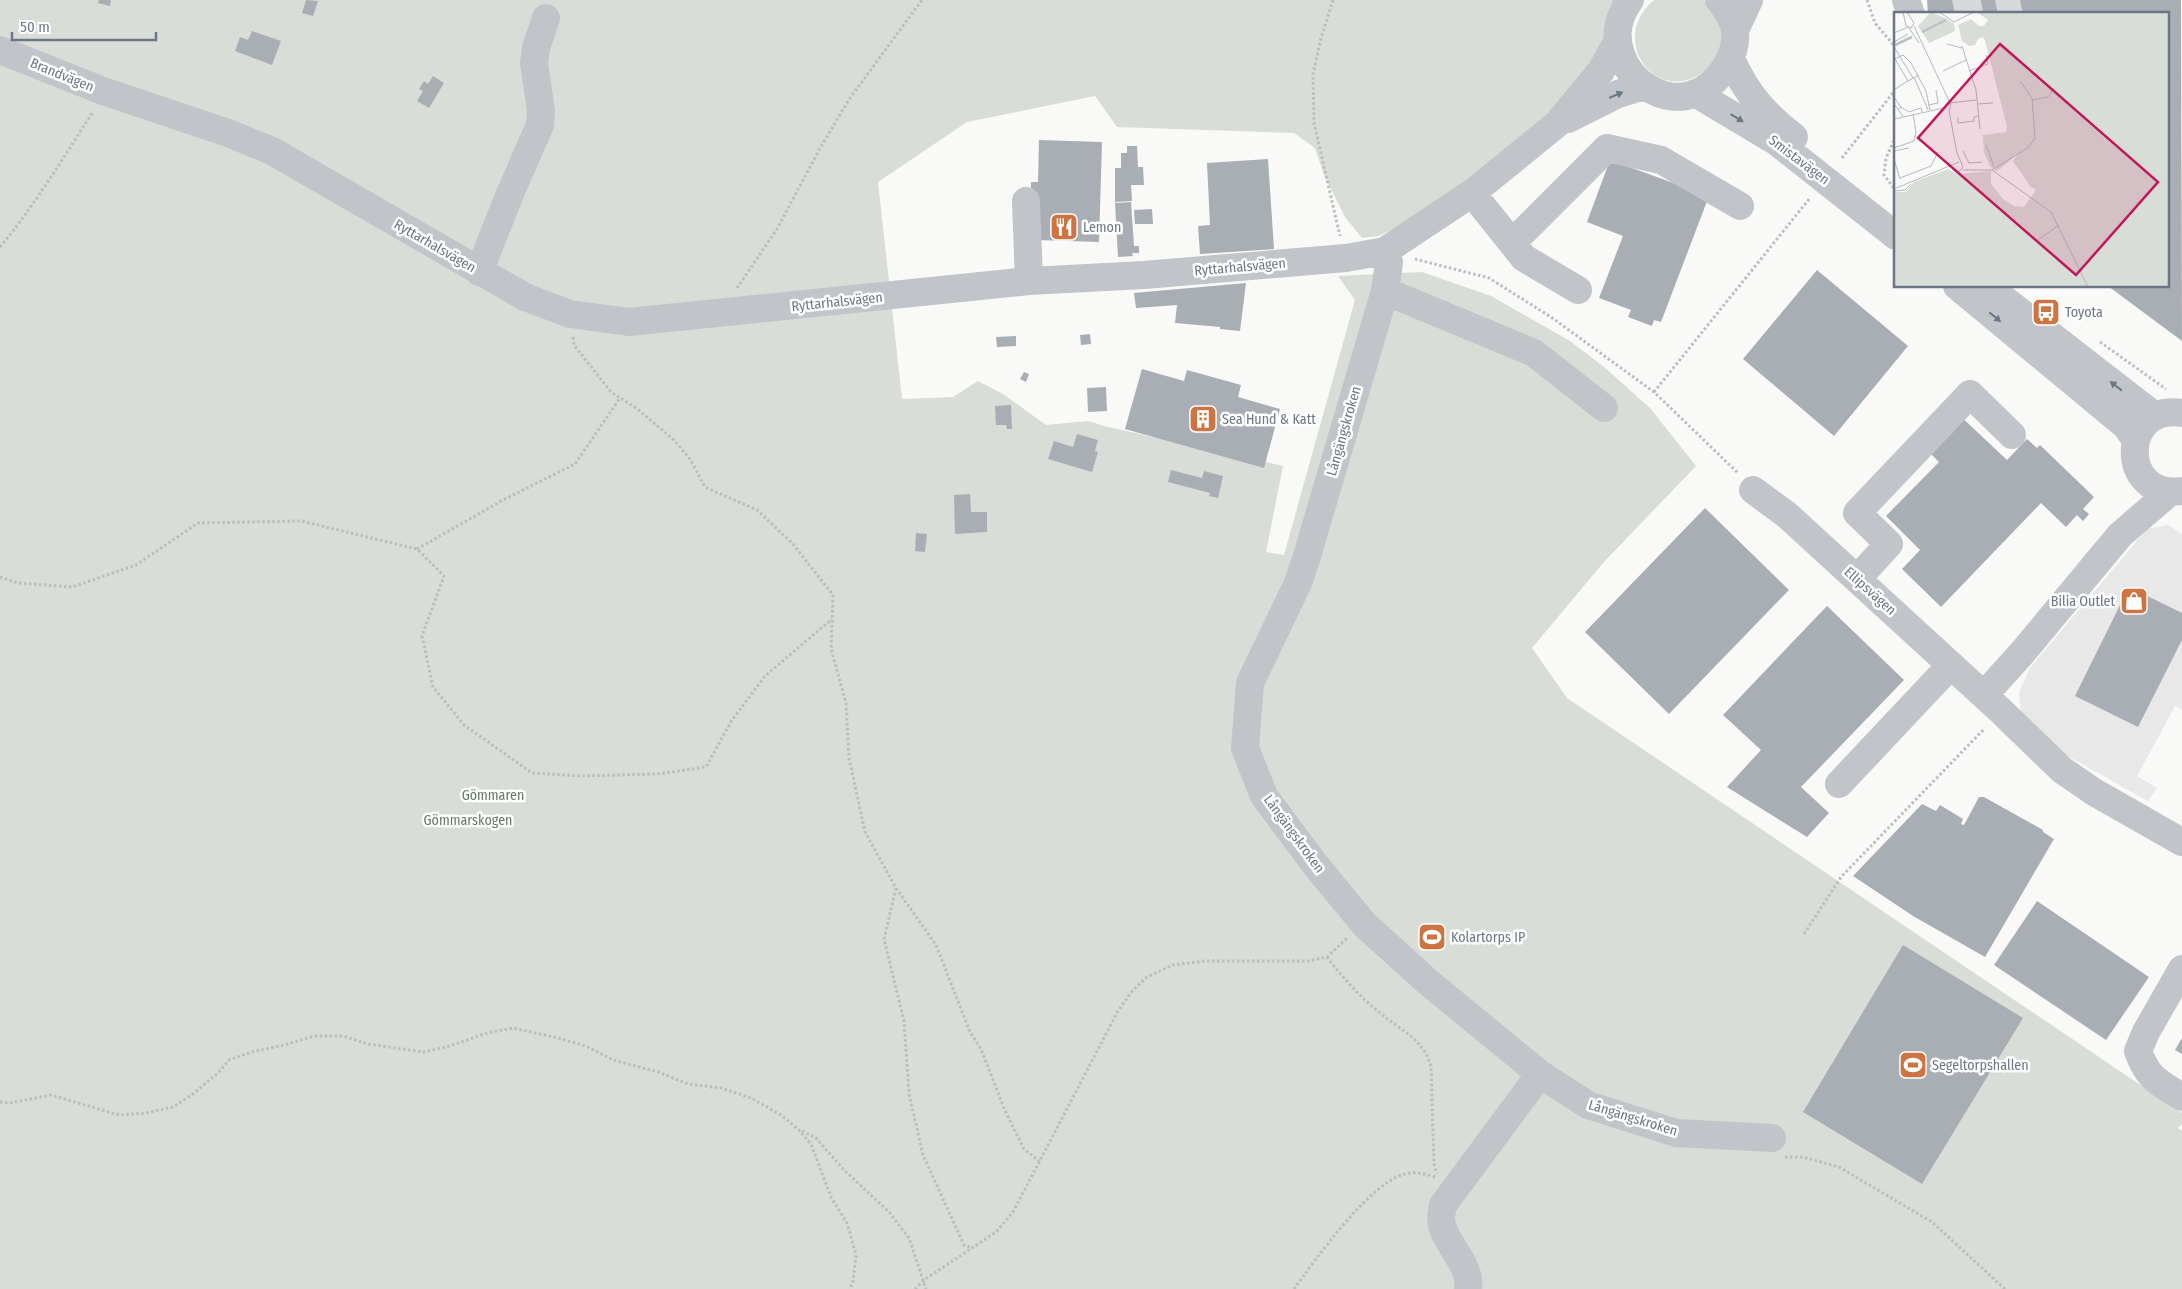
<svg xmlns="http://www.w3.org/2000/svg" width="2182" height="1289" viewBox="0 0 2182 1289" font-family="'Fira Sans Condensed',sans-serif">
	<rect width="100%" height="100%" fill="#f9f9f7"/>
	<path fill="#e7e8e7" d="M2168 525 2182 534V710L2175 706 2137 776 2157 788 2148 801 2066 755 2021 712 2019 692 2030 668 2147 529Z"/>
	<path fill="#d8ddd7" d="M0 0H1615L1609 8 1603 45 1589 75 1507 152 1405 223 1379 236 1362 238 1345 217 1324 175 1315 148 1294 133 1117 127 1095 96 967 122 878 182 902 399 953 397 978 381 1003 394 1046 425 1088 421 1104 426 1283 466 1266 552 1284 555 1355 300 1338 276 1422 272 1491 296 1570 341 1604 367 1650 408 1696 466 1603 563 1532 648 1567 698 2182 1113V1124L2178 1128 2182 1131V1289H0Z
		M1654 0C1666 0 1693 0 1703 0 1710 2 1722 24 1724 31 1724 34 1719 58 1718 61 1715 64 1709 68 1706 70 1658 109 1606 40 1654 0Z"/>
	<path fill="#a9aeb5" d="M99 0H111L110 6 98 3Z
		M306 0 318 1 313 16 302 13Z
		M1927 0H2181L2182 341 2108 286H2168V14H1928Z
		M252 31 281 41 272 65 235 51 240 37 248 40Z
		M433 76 444 83 429 108 417 101 423 91 419 89 424 81 428 84Z
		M1039 140 1102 142 1099 242 1036 240 1031 197V182H1038Z
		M1127 146H1137L1138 167H1143L1144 185H1131L1132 201 1115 202V168H1121V153H1127Z
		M1268 159 1274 249 1200 254 1198 226 1210 225 1207 163Z
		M1610 160 1709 196 1661 322 1654 320 1652 326 1628 317 1631 310 1599 298 1623 236 1587 222Z
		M1131 202 1134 246H1139V253H1132L1133 256 1118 257 1115 203Z
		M1152 209 1153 224H1135L1134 210Z
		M1817 270 1908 346 1834 436 1743 359Z
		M1246 283 1240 331 1220 329V327L1175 323 1177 305 1136 308 1134 293Z
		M1090 334 1091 344 1081 345 1080 335Z
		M1016 336V346L997 347 996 337Z
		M1142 369 1184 381 1187 370 1241 385 1238 397 1280 409 1264 468 1125 429Z
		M1024 372 1029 374 1026 382 1020 379Z
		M1106 387 1107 411 1088 412 1087 388Z
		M1011 405 1012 429H1007L1006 425H996L995 406Z
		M1957 413 2007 460 2027 439 2037 448 2040 445 2094 497 2083 509 2089 514 2083 521 2077 515 2066 527 2041 503 1941 607 1902 569 1920 550 1886 516 1939 462 1925 448Z
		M1077 434 1098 440 1095 451 1098 452 1092 472 1048 459 1054 441 1073 447Z
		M1171 470 1202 478 1204 471 1223 476 1218 498 1209 496 1210 493 1168 482Z
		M970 494 971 512H987V532L955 534 954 495Z
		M1705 508 1789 590 1669 714 1585 632Z
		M916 533 927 534 925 552 915 551Z
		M2129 587 2182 613V640L2138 727 2075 696Z
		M1827 606 1904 680 1801 787 1829 813 1807 837 1727 787 1761 750 1723 715Z
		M1979 797H1984L2043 830V832L2054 839 1985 957 1913 916 1853 876 1922 804 1936 811 1940 805 1963 819 1961 824 1964 825Z
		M2037 901 2149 977 2106 1040 1994 965Z
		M1903 945 2023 1018 1922 1184 1803 1112Z
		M2182 1038V1054L2175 1050Z"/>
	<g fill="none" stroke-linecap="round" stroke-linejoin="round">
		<path stroke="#d6d8da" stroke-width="28" stroke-dasharray="28 14" stroke-linecap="butt" d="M1955 14 2020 0"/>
		<path stroke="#bbbdc0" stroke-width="3" stroke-dasharray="2.5 2.5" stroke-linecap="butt" d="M1333 0 1321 38 1313 74 1314 123 1340 236
			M1867 0 1875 23 1896 48
			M1896 136 1886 158 1884 175 1896 191
			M1842 158 1896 89
			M0 247C35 205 63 158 93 112
			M1415 259 1489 278 1551 317 1654 392 1738 473
			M737 288 777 229 819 150 850 98 922 0
			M573 337 574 345 611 392 636 408 674 440 690 459 705 487 757 510 793 544 833 595 831 649 846 703 849 758 865 832 896 888 884 939 904 1021 909 1094 923 1155 964 1245 973 1248
			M2100 342 2166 389
			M1654 392 1810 198
			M417 549 503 500 575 464 620 398
			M0 577 18 583 72 587 136 565 198 523 301 521 417 549 444 576 422 636 433 687 464 725 532 773 582 776 657 774 706 767 732 720 765 676 832 619
			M896 888 936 945 970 1032 981 1049 1006 1113 1024 1149 1040 1162
			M1804 934 1841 877 1985 728
			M1327 957C1342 977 1360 997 1380 1013 1400 1030 1425 1040 1431 1067L1434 1164 1437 1174
			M0 1102 10 1103 51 1095 119 1115 146 1113 173 1107 193 1094 218 1073 229 1060 252 1052 284 1045 315 1036H343L368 1044 423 1052 450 1046 487 1033 513 1028 558 1038 586 1046 613 1060 658 1072 688 1084 721 1088 751 1098 781 1115 799 1130 811 1144 831 1197 847 1223 856 1255 853 1283 849 1289
			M802 1131 816 1138 844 1170 889 1212 909 1238 926 1289
			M1785 1157H1803L1839 1167 1932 1222 2005 1289
			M915 1289 924 1280 996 1232 1013 1212 1118 1011 1133 990 1147 977 1173 965 1205 961H1308L1327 957 1347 938
			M1294 1289C1316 1259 1369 1183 1405 1174 1415 1171 1425 1174 1435 1177"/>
		<path stroke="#c1c4c8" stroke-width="28" d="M1630 0C1618 17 1614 34 1621 54 1630 82 1663 105 1694 94 1718 85 1738 56 1735 30 1734 21 1725 7 1719 0
			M1906 0 1911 14
			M1735 30 1749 0
			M0 50 103 91 228 133 272 151 525 297 570 314 629 322 1029 281 1144 275 1346 258 1385 251 1472 193 1557 124 1601 71 1617 42
			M1731 59C1746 93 1765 115 1794 137
			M1695 93 1777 142 1896 236
			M1568 119 1618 94 1644 86
			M1472 193 1524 258 1578 290
			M1026 201 1029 281
			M1512 243 1607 148 1661 160 1740 206
			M1385 251 1389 262 1385 291 1307 556 1298 583 1250 683 1245 748 1264 796 1317 867 1365 925 1428 982 1540 1074 1588 1105 1676 1133 1772 1138
			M479 272 509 196 540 125 541 111 534 63 536 48 546 18
			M1957 286 2126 426 2135 439
			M1987 286 2155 416
			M1385 291 1534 353 1604 408
			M2182 413C2119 403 2119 500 2182 491
			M1753 490 1787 515 2001 711 2062 770 2094 792 2182 842
			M1857 579 1889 544 1857 513 1970 394 2012 435
			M1984 695 2022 653 2120 535 2170 492
			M1839 784 1951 665
			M2182 969 2146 1032 2138 1051C2148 1079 2158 1082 2182 1097
			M1468 1289C1472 1266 1447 1246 1442 1225 1440 1219 1442 1211 1443 1205L1540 1074"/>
	</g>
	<defs><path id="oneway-solid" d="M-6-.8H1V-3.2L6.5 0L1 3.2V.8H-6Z" transform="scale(1.25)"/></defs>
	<g fill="#6c7684">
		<use href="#oneway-solid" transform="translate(1616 95) rotate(-23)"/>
		<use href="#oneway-solid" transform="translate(1737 118) rotate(31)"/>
		<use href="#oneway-solid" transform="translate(1995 317) rotate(40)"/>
		<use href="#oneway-solid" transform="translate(2116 386) rotate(-142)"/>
	</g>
	<defs>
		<symbol id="restaurant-square" viewBox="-11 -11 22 22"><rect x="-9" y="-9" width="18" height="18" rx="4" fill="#ce7442" stroke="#fff"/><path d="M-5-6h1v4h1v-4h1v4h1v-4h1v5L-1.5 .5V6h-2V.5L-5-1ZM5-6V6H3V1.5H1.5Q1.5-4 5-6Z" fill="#fff"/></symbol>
		<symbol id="bus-square" viewBox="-11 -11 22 22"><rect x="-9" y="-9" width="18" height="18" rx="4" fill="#ce7442" stroke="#fff"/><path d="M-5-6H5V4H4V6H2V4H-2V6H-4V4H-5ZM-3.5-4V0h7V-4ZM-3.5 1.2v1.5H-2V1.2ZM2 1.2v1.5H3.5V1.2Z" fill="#fff"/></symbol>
		<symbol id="building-square" viewBox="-11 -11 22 22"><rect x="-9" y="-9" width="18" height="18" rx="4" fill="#ce7442" stroke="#fff"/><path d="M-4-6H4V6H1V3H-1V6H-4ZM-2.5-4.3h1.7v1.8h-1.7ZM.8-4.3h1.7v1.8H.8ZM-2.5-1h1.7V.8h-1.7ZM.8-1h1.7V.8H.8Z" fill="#fff"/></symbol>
		<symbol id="shop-square" viewBox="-11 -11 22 22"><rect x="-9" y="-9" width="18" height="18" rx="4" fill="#ce7442" stroke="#fff"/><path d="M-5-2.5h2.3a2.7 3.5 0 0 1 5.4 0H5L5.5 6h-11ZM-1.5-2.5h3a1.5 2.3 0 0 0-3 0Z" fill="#fff"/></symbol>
		<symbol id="stadium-square" viewBox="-11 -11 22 22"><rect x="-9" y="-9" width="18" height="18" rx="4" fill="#ce7442" stroke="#fff"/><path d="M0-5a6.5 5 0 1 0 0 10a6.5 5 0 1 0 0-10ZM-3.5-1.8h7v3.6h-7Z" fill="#fff"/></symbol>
	</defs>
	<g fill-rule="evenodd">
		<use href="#restaurant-square" x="1048" y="211" width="32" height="32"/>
		<use href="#bus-square" x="2030" y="296" width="32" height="32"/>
		<use href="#building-square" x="1187" y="403" width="32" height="32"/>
		<use href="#shop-square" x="2118" y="585" width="32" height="32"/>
		<use href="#stadium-square" x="1416" y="921" width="32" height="32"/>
		<use href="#stadium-square" x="1897" y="1049" width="32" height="32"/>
	</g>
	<g text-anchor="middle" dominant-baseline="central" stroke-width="5" stroke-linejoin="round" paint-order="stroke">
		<g font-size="14" fill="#6c7684" stroke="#fff">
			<text transform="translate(62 75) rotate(22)">Brandvägen</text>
			<text transform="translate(1799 160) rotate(37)">Smistavägen</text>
			<text transform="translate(435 246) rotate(30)">Ryttarhalsvägen</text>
			<text transform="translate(1240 267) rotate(-5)">Ryttarhalsvägen</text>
			<text transform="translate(837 302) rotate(-6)">Ryttarhalsvägen</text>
			<text transform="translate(1344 431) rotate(-74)">Långängskroken</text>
			<text transform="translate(1870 591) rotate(42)">Ellipsvägen</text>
			<text transform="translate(1294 834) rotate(54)">Långängskroken</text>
			<text transform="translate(1633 1118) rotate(17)">Långängskroken</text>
		</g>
		<g font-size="14" fill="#6c7684" stroke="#fff" text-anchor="start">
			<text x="1083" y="227">Lemon</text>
			<text x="2065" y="312">Toyota</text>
			<text x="1222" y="419">Sea Hund &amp; Katt</text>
			<text x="2115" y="601" text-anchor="end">Bilia Outlet</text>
			<text x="1451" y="937">Kolartorps IP</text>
			<text x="1932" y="1065">Segeltorpshallen</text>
		</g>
		<g font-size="14" fill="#676" stroke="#fff">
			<text x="493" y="795">Gömmaren</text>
			<text x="468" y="820">Gömmarskogen</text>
		</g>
	</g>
	<g transform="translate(1894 12)">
		<rect width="275" height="275" fill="#f9f9f7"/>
		<path d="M37 0 53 7 60 12 61 19 35 31 24 14ZM83 0H275V275H0V180H11L20 170 54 157 63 162 97 159V172L109 187 120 194 130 195 142 178 136 174 119 149 124 142 103 159 96 154 90 140 89 123 112 120 113 114 91 29 89 25 84 27 81 33 75 34 68 29 64 13 77 7 85 14H90L94 8Z" fill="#d8ddd7"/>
		<path fill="none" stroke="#bac2c7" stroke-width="2.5" d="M28 20 52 8M1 33 18 25"/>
		<path fill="none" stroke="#b4b9bf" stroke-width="1" d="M9 0 12 14 17 16 20 11 13 0M45 0 60 10 80 0M20 14 57 93 55 99 63 141 69 155 63 161 58 157M15 16 25 31M0 21 14 15M0 30 14 22M53 32 68 36M68 34 82 78 86 117M0 35 19 66M0 47 9 43 17 51 32 79 36 98M1 47 14 69 25 63M49 59 72 48M75 59 94 52 92 43M20 65 34 98M0 78 15 68M0 85 7 95 4 98M138 88 154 85 160 76M56 91 82 88M0 92 9 104M83 92 99 91M34 93 44 91 42 78M7 95 15 100 27 96 28 100M64 105V111L80 109V105L84 104M0 107 50 96M92 133 100 155M0 136 20 129 22 120 19 102M0 139 15 136M69 139 75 151 88 150M0 147 6 167M68 158H98L157 200 194 275M98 158 135 135 141 126 138 86 126 69M6 166 37 154 44 140M0 177 65 150M0 179 11 178 17 172M144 228 165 213"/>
		<path fill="#c2185b" fill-opacity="0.15" stroke="#c2185b" stroke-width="2.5" d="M106 32 264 170 182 263 24 126Z"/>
		<rect width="275" height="275" fill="none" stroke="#6c7684" stroke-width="2.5"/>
	</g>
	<path d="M12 32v8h144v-8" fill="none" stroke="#6c7684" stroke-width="2.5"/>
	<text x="20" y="32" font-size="15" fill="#6c7684" stroke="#ffffff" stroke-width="4" paint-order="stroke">50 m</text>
</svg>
